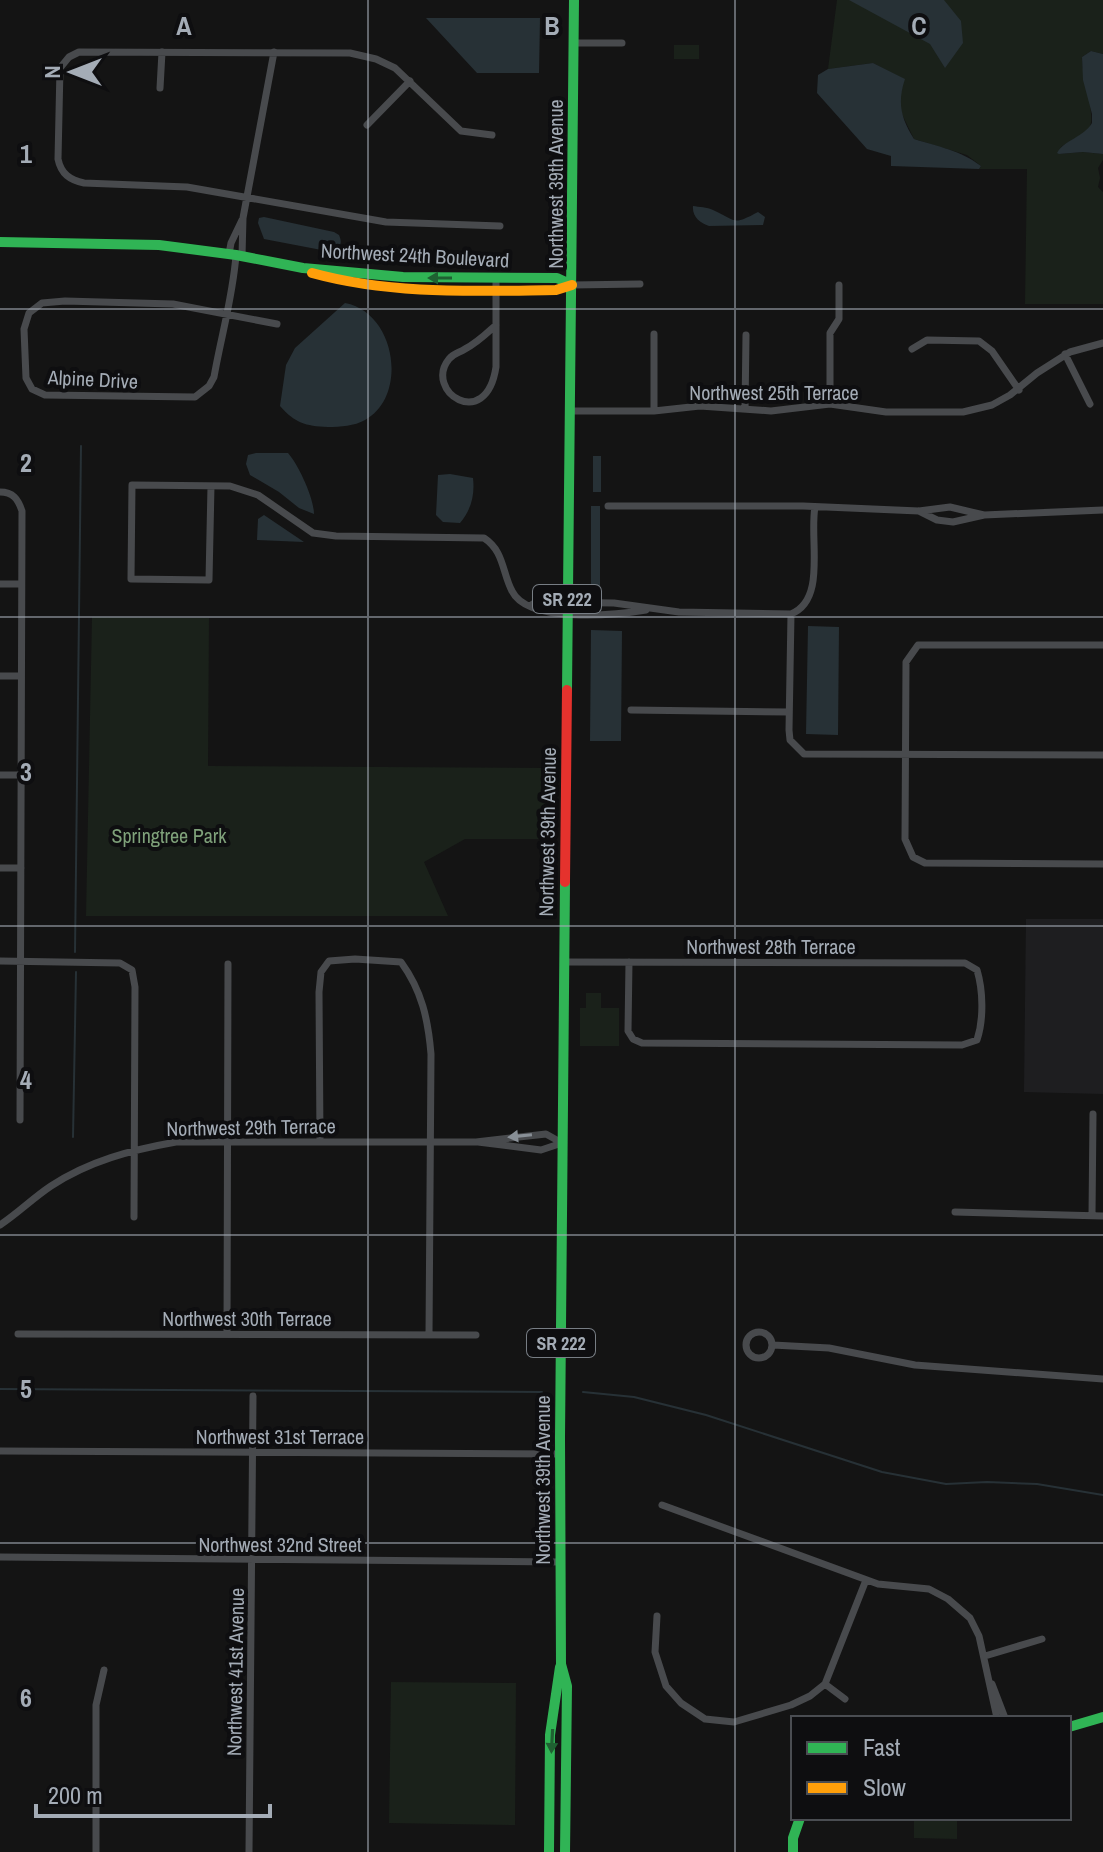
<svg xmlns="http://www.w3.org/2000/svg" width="1103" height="1852" viewBox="0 0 1103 1852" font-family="'Archivo Narrow',sans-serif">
	<rect width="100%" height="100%" fill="#141414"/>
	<path fill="#1e1e20" d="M1026 919H1103V1094L1024 1092Z"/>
	<path fill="#1a211a" d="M837 0H1103V54L1091 51 1082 57C1081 74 1097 117 1089 128 1083 136 1069 141 1061 147L1059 154 1083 152 1103 154V160L1098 168 1100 178 1098 187 1103 192V304H1025L1027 169H979L981 166 967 155 914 139 901 112 899 101 904 79 873 63 828 69Z
		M674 45H699V59H674Z
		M92 617 209 618 208 766 548 768 547 839H465L424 862 448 916H86Z
		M586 993H601V1008H619V1046H580V1008H586Z
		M391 1682 516 1683 515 1825 389 1823Z
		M914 1818H957V1839L914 1838Z"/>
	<path fill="#273136" d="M849 0H944L961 21 963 43 945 68 930 44Z
		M426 18H540L539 73H477Z
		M1091 51 1103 54V154L1083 152 1059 154 1057 153C1064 140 1084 137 1092 123V114L1083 80 1082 57Z
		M873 63 905 79C897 103 901 118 914 139 939 147 960 150 981 166L979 169 891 166V156L867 149 817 93 818 75 828 69Z
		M693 206C699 207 707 207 713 210 737 221 732 226 758 212L765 217 763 225 709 226C700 223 692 217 693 206Z
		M264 217 334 232 339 235C343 244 340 248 332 252L264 239 258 223 259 218Z
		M345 303C397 313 408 397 365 420 354 426 341 427 328 427 305 426 295 423 280 406L286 365 295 348Z
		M256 453H288C298 464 314 498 314 514L299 508 279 492 250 475 246 464 248 455Z
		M593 456H601V492H593Z
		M450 474 473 478C475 495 471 510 460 523L443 522 436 515 438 475Z
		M591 506H600V589H591Z
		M264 515 304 542 257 540 258 519Z
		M808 626 839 627 838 735 806 734Z
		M591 630 622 631 621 741H590Z"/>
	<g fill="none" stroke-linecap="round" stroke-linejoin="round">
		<path stroke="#273136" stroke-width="2" d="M75 952 81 446
			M73 1137 76 972
			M0 1389 542 1392
			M583 1392 634 1397 706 1415 882 1472 946 1484 987 1482 1037 1484 1103 1495"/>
		<path stroke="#484a4d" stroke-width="7" d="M574 43H622
			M160 88 162 52
			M367 125 410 81
			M492 135 461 131 395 68 376 59 350 53 79 52 69 57 60 68 58 159C61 174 70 180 84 183L187 187 386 222 500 226
			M229 254 231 243 242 220
			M236 255C233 296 221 337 214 377L209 386 195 397 45 395 32 389 26 378 24 329 29 313 42 303 65 301 173 304 277 324
			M242 256 243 218 274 52
			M572 285 640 284
			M496 325C486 334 477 343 465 349 459 353 454 353 449 359 423 391 486 433 496 367V278
			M654 334V411
			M912 349 927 340 979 341 992 351 1019 390
			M1065 354 1090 404
			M830 404V333L839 319V285
			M745 409 746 335
			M570 411H654L700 406 771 411 830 404 886 412H963L992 405 1010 395 1037 373 1070 352 1103 343
			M211 486 209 580 131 579 132 485 230 486 258 495 313 533 336 536 484 538C504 551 502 572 512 591 528 624 616 615 646 610
			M0 492C13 492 18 499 22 511L20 1120
			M608 506H803L919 511 950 507 984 515
			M919 511 937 520 953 522 984 515 1103 510
			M0 584H21
			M530 606 536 602 614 603 679 612 791 614C827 600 809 539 815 507
			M791 614 789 730 790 740 804 754 1103 755
			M1103 645H918L906 662 905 839 913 857 925 863 1103 864
			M0 676H21
			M631 710 789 712
			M0 775H21
			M0 868H21
			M0 961 120 963 132 970 135 987 134 1217
			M564 962 965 963 977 970C983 990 984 1019 977 1040L962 1045 642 1043 633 1039 628 1031 629 962
			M320 1140 319 992 321 972 329 961 355 959 401 962C422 991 428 1019 431 1054L429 1335
			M478 1142 541 1150 562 1143
			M955 1212 1103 1216
			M1092 1215 1093 1114
			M0 1225C18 1213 33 1198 51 1186 89 1161 131 1150 176 1142H476L546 1134 562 1143
			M746 1345a13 13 0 1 1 26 0a13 13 0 1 1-26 0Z
			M18 1334 476 1335
			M227 1334 228 964
			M773 1345 829 1348 915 1365 1103 1379
			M0 1451 560 1454
			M662 1505 878 1584 929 1589 948 1599 970 1618 979 1636 997 1718
			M0 1557 560 1562
			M657 1616 655 1652 666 1686 681 1703 705 1719 734 1722 791 1705 810 1696 825 1684 866 1580
			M985 1656 1042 1639
			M825 1684 845 1699
			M992 1684 1005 1718
			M96 1852V1705L104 1670
			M249 1852 253 1396"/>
		<path stroke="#30b455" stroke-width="10" d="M0 242 159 245 236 255 303 268 403 277 557 278 572 285
			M567 690 574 0
			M1069 1727 1103 1717
			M549 1852 550 1735 560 1667
			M565 1852 567 1686 561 1664 560 1438 565 882
			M793 1852V1838L800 1818"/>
		<path stroke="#ff9f0a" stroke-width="10" d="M312 273C392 295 473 291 556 290L572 285"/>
		<path stroke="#e5322d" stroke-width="10" d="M565 882 567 690"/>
	</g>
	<defs><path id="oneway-solid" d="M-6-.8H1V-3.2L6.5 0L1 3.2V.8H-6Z" transform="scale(2)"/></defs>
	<g fill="#1f6132">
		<use href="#oneway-solid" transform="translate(440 278) rotate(-180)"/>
		<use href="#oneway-solid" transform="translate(552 1741) rotate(93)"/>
	</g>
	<use fill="#888f96" href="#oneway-solid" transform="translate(520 1136) rotate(174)"/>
	<path fill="none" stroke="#a4acb6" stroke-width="2" stroke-opacity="0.55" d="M368 0V1852M735 0V1852M0 309H1103M0 617H1103M0 926H1103M0 1235H1103M0 1543H1103"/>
	<g text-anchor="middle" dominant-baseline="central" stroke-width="8" stroke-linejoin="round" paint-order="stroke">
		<g fill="#0e0e10" stroke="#777d84" stroke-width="2">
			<rect x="533" y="585" width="68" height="28" rx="6"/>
			<rect x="527" y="1329" width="68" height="28" rx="6"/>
		</g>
		<g font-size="18" font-weight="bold" fill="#a4acb6">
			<text x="567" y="599">SR 222</text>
			<text x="561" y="1343">SR 222</text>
		</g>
		<g font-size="20" fill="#a4acb6" stroke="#0e0e10">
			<text transform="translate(555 184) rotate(-90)">Northwest 39th Avenue</text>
			<text transform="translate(415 255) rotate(3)">Northwest 24th Boulevard</text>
			<text transform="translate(93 379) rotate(3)">Alpine Drive</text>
			<text x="774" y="392">Northwest 25th Terrace</text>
			<text transform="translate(547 832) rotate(-89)">Northwest 39th Avenue</text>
			<text x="771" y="946">Northwest 28th Terrace</text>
			<text transform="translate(251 1127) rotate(-1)">Northwest 29th Terrace</text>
			<text x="247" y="1318">Northwest 30th Terrace</text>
			<text x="280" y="1436">Northwest 31st Terrace</text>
			<text transform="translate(542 1480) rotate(-90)">Northwest 39th Avenue</text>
			<text x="280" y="1544">Northwest 32nd Street</text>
			<text transform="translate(235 1672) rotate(-89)">Northwest 41st Avenue</text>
		</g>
		<g font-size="20" fill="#7fa17a" stroke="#0e0e10">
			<text x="169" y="835">Springtree Park</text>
		</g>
	</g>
	<g font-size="26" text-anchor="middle" font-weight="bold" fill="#a4acb6" stroke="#0e0e10" stroke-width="8" stroke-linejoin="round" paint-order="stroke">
		<text x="184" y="35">A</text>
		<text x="552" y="35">B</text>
		<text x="919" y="35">C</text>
		<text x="26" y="163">1</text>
		<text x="26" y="472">2</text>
		<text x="26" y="781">3</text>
		<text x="26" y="1089">4</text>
		<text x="26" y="1398">5</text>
		<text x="26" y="1707">6</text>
	</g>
	<rect x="791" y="1716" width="280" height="104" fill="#0e0e10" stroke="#4a4d52" stroke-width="2"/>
	<rect x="807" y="1742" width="40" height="12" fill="#30b455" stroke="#4a4d52" stroke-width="2"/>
	<text x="863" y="1756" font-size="24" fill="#a4acb6">Fast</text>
	<rect x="807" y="1782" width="40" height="12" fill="#ff9f0a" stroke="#4a4d52" stroke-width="2"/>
	<text x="863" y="1796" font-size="24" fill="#a4acb6">Slow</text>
	<g transform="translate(72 72) rotate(270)" stroke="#0e0e10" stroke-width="6" paint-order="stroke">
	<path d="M0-6L14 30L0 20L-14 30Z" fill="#a4acb6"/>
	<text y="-12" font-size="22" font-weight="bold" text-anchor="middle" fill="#a4acb6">N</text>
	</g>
	<path d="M36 1804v12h234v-12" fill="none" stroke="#a4acb6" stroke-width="4"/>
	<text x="48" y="1804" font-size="24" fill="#a4acb6" stroke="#0e0e10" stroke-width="6" paint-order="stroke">200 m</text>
</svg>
